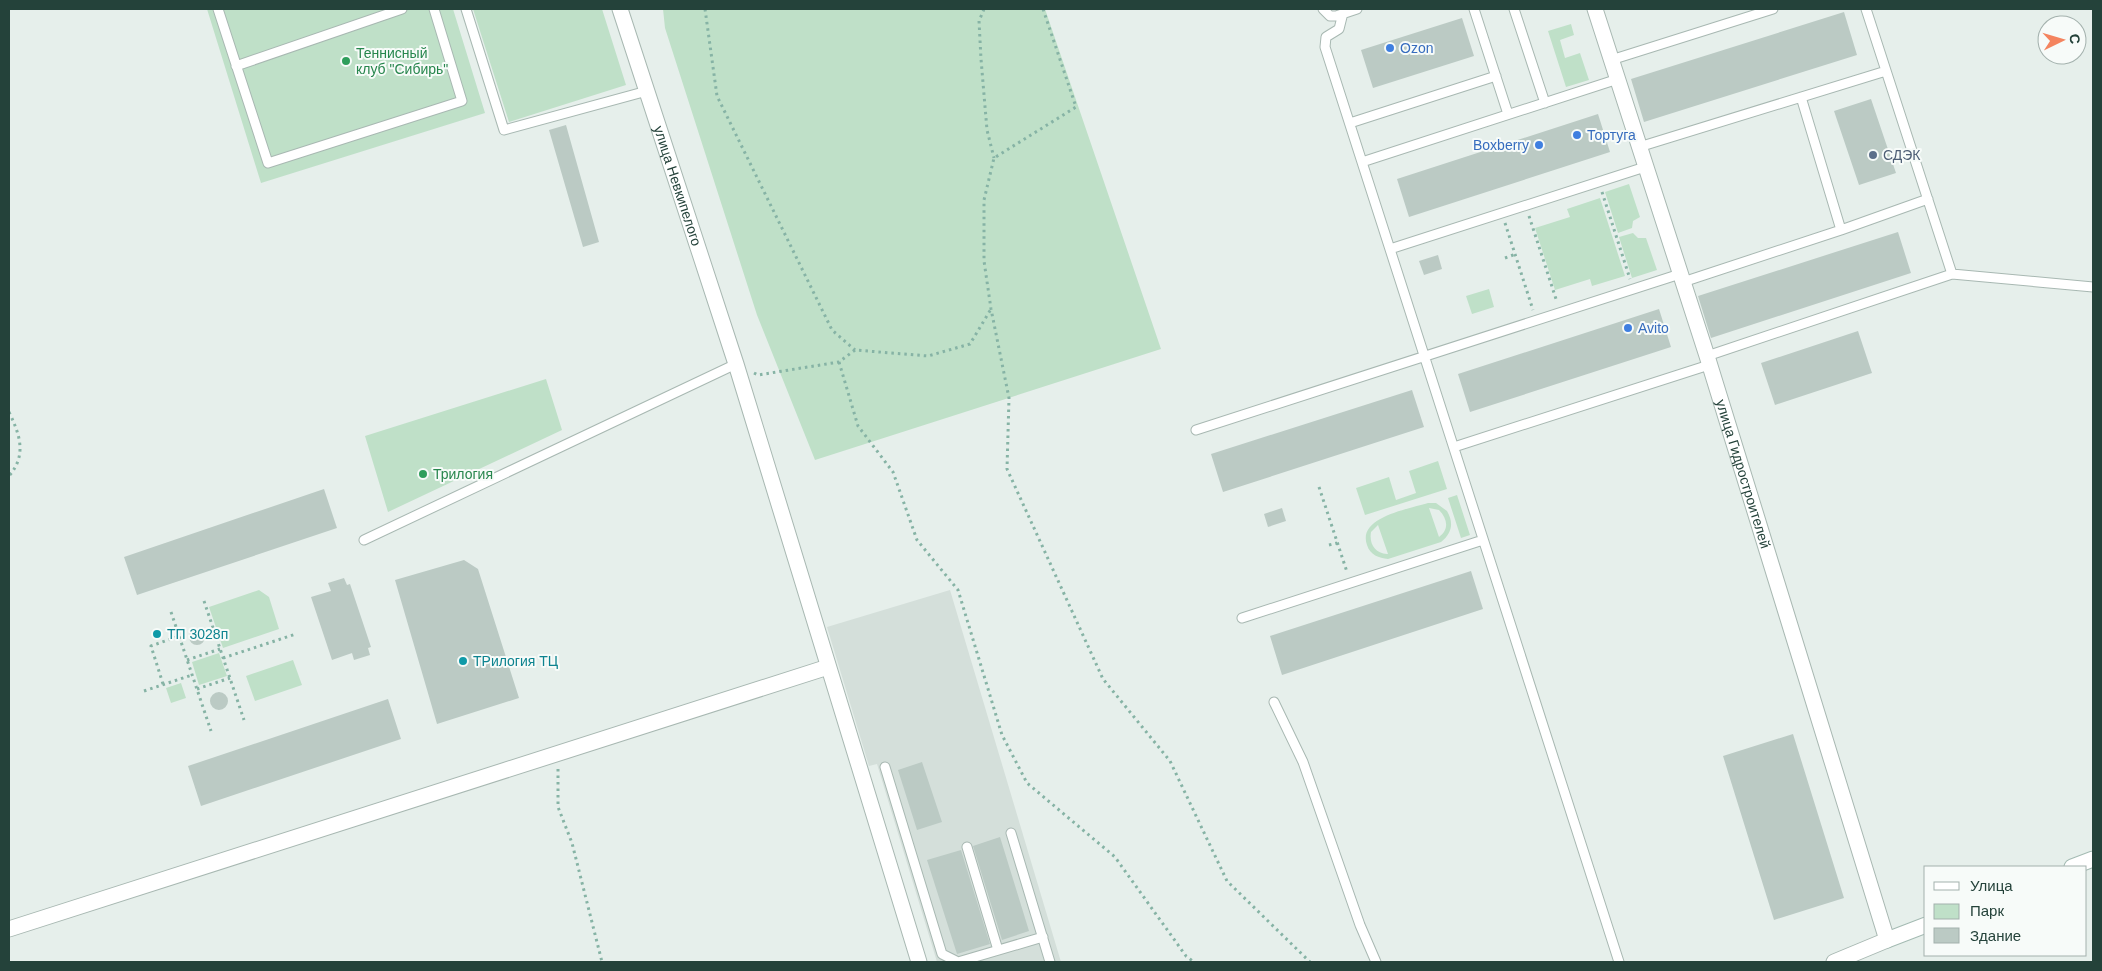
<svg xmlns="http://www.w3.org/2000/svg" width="2102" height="971" viewBox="0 0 2102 971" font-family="Helvetica,sans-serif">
	<rect width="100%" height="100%" fill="#e6efeb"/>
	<path fill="#d4dfda" d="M950 590 1061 962H937L877 764 869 766 827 627Z"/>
	<path fill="#bfe0c8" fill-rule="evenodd" d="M207 9H453L485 113 261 183Z
		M473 9H602L626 85 509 122Z
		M663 9H1045L1161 349 815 460 757 315 665 28Z
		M1571 24 1574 35 1560 40 1565 58 1580 53 1589 80 1566 87 1548 31Z
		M1629 184 1640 217 1633 221 1632 228 1618 233 1605 192Z
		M1600 198 1625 276 1592 286 1590 279 1555 290 1535 228 1570 217 1567 209Z
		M1633 233 1638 238H1646L1657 270 1632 278 1619 237Z
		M1489 289 1494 307 1472 314 1466 296Z
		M546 379 562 430 388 512 365 436Z
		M1438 461 1447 489 1365 515 1356 488 1389 477 1396 500 1416 493 1409 471Z
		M1457 495 1470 535 1461 538 1448 498Z
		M1428 503H1436L1447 511C1454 523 1452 533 1441 542L1388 559C1379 558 1370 555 1367 545 1357 517 1409 509 1428 503ZM1429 508 1439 510C1448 519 1449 530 1439 537ZM1378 525 1388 554H1387C1375 553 1369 544 1371 532Z
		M259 590 269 597 279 629 223 648 209 607Z
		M219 653 227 676 199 685 192 662Z
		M293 660 302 685 255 701 246 676Z
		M181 683 186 698 171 703 166 688Z"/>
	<path fill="#bbcac4" d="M1844 12 1857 55 1644 122 1631 79Z
		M1462 18 1474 56 1373 88 1361 50Z
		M1871 99 1896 173 1859 185 1834 111Z
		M1598 114 1610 152 1409 217 1397 179Z
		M566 125 599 242 583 247 549 130Z
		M1898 232 1911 273 1711 338 1698 296Z
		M1438 255 1442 269 1424 275 1419 261Z
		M1659 309 1671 347 1470 412 1458 374Z
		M1858 331 1872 373 1775 405 1761 363Z
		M1412 390 1424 427 1223 492 1211 454Z
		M324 489 337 528 137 595 124 557Z
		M1282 508 1286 521 1268 527 1264 514Z
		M464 560 478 569 519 698 437 724 395 580Z
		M1471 571 1483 609 1282 675 1270 636Z
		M344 578 347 585 350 584 371 647 368 648 370 655 354 660 352 653 332 660 311 597 331 591 328 583Z
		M189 637a8 8 0 1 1 16 0a8 8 0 1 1-16 0Z
		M210 701a9 9 0 1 1 18 0a9 9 0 1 1-18 0Z
		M388 699 401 739 201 806 188 766Z
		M1793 734 1844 898 1774 920 1723 756Z
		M922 762 942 822 917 830 898 770Z
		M1000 837 1029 931 1002 940 973 846Z
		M961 850 990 944 957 954 927 860Z"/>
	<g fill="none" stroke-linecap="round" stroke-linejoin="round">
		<defs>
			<path id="lane" d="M218 9 268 163 462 101 434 9
				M466 9 504 130 647 91
				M1323 9 1330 16H1336L1357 9
				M1474 9 1508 114
				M1514 9 1545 103
				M1343 13 1339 29 1326 37 1325 47 1619 962
				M1611 60 1773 9
				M236 66 402 9
				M1801 97 1841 230
				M1350 123 1496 76
				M1639 147 1886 71
				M1362 162 1618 79
				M1390 249 1645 167
				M1952 274 2093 287
				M1683 282 1841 230 1928 199
				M1707 356 1952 274 1866 9
				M1196 430 1680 274
				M1454 447 1709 365
				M364 540 736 364
				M1242 618 1483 540
				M1274 702 1303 762 1360 925 1376 962
				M885 767 942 954 958 962 1043 937
				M1011 833 1050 962
				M967 847 998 950"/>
			<g id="street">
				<path id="s1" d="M620 9 736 364 919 962"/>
				<path id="s2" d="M1595 9 1707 356 1887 940 1834 962"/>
				<path d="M9 929 828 667"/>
			</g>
			<path id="secondary" d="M2072 867 2093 859
				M1887 940 1926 925"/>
		</defs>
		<use href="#lane" stroke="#a8b8b2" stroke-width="11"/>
		<use href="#street" stroke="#a8b8b2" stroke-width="17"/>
		<use href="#secondary" stroke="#a4bbb3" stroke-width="17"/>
		<path stroke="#86b3a5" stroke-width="3" stroke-dasharray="2.5 4" stroke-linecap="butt" d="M705 9 717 96 832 330 855 350
			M984 9 979 21 981 59 987 130 994 158
			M1043 9 1076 107 994 158 984 200V261L991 309 1009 398 1007 469 1103 679 1170 761 1227 881 1310 962
			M1602 192 1630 279
			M1529 216 1557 302
			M1505 223 1533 310
			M1505 258 1516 254
			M839 362 858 426 893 472 917 540 958 590 1002 735 1027 783 1115 857 1186 956 1194 962
			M754 373 758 375 839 362 855 350 928 356 970 344 991 309
			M9 412C20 435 27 455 9 476
			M1319 487 1347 572
			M1329 545 1337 543
			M204 601 244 720
			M171 612 211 731
			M223 658 296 634
			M187 660 220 649
			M163 684 151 646 179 636
			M197 689 230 678
			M144 691 192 675
			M558 769V807L572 843 602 962"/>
		<use href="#lane" stroke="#fff" stroke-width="9"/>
		<use href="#street" stroke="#fff" stroke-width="15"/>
		<use href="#secondary" stroke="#fff" stroke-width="15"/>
	</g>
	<g fill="#3f7fe0" stroke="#f7fbf9" stroke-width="2">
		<circle cx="1390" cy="48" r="5"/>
		<circle cx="1577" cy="135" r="5"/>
		<circle cx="1539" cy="145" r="5"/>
		<circle cx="1628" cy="328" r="5"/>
	</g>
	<g fill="#2e9e5b" stroke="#f7fbf9" stroke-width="2">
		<circle cx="346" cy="61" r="5"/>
		<circle cx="423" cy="474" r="5"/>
	</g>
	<circle fill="#5c6f8a" stroke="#f7fbf9" stroke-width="2" cx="1873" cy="155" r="5"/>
	<g fill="#0f9aa8" stroke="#f7fbf9" stroke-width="2">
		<circle cx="157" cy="634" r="5"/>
		<circle cx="463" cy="661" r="5"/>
	</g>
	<g text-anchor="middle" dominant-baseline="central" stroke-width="4" stroke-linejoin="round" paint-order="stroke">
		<g font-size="14" fill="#366cbe" stroke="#f7fbf9" text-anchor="start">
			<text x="1400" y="48">Ozon</text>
			<text x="1587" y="135">Тортуга</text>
			<text x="1529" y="145" text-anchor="end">Boxberry</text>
			<text x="1638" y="328">Avito</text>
		</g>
		<g font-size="14" fill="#27864d" stroke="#f7fbf9" text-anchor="start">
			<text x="356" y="53">Теннисный<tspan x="356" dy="16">клуб "Сибирь"</tspan></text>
			<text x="433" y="474">Трилогия</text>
		</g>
		<g font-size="14" fill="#4e5e75" stroke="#f7fbf9" text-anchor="start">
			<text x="1883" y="155">СДЭК</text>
		</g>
		<g font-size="14" fill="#24423a" stroke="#f7fbf9">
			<text stroke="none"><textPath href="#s1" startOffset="186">улица Невкипелого</textPath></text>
			<text stroke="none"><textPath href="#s2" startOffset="488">улица Гидростроителей</textPath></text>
		</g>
		<g font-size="14" fill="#0d838f" stroke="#f7fbf9" text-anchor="start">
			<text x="167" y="634">ТП 3028п</text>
			<text x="473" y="661">ТРилогия ТЦ</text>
		</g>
	</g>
	<rect width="2102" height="971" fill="none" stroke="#24423a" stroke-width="20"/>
	<rect x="1924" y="866" width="162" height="90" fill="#f7fbf9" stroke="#a3b1ad"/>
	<rect x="1934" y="882" width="25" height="8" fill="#ffffff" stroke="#a3b1ad"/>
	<text x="1970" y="891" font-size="15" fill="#24423a">Улица</text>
	<rect x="1934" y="904" width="25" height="15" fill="#bfe0c8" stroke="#a3b1ad"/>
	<text x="1970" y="916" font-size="15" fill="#24423a">Парк</text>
	<rect x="1934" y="928" width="25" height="15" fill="#bbcac4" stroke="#a3b1ad"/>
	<text x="1970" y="941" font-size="15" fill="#24423a">Здание</text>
	<g transform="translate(2062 40) rotate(85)"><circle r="24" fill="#f7fbf9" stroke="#a3b1ad"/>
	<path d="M0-4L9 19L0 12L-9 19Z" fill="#f4845f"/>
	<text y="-8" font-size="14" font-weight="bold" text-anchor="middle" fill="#24423a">С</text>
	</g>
</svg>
